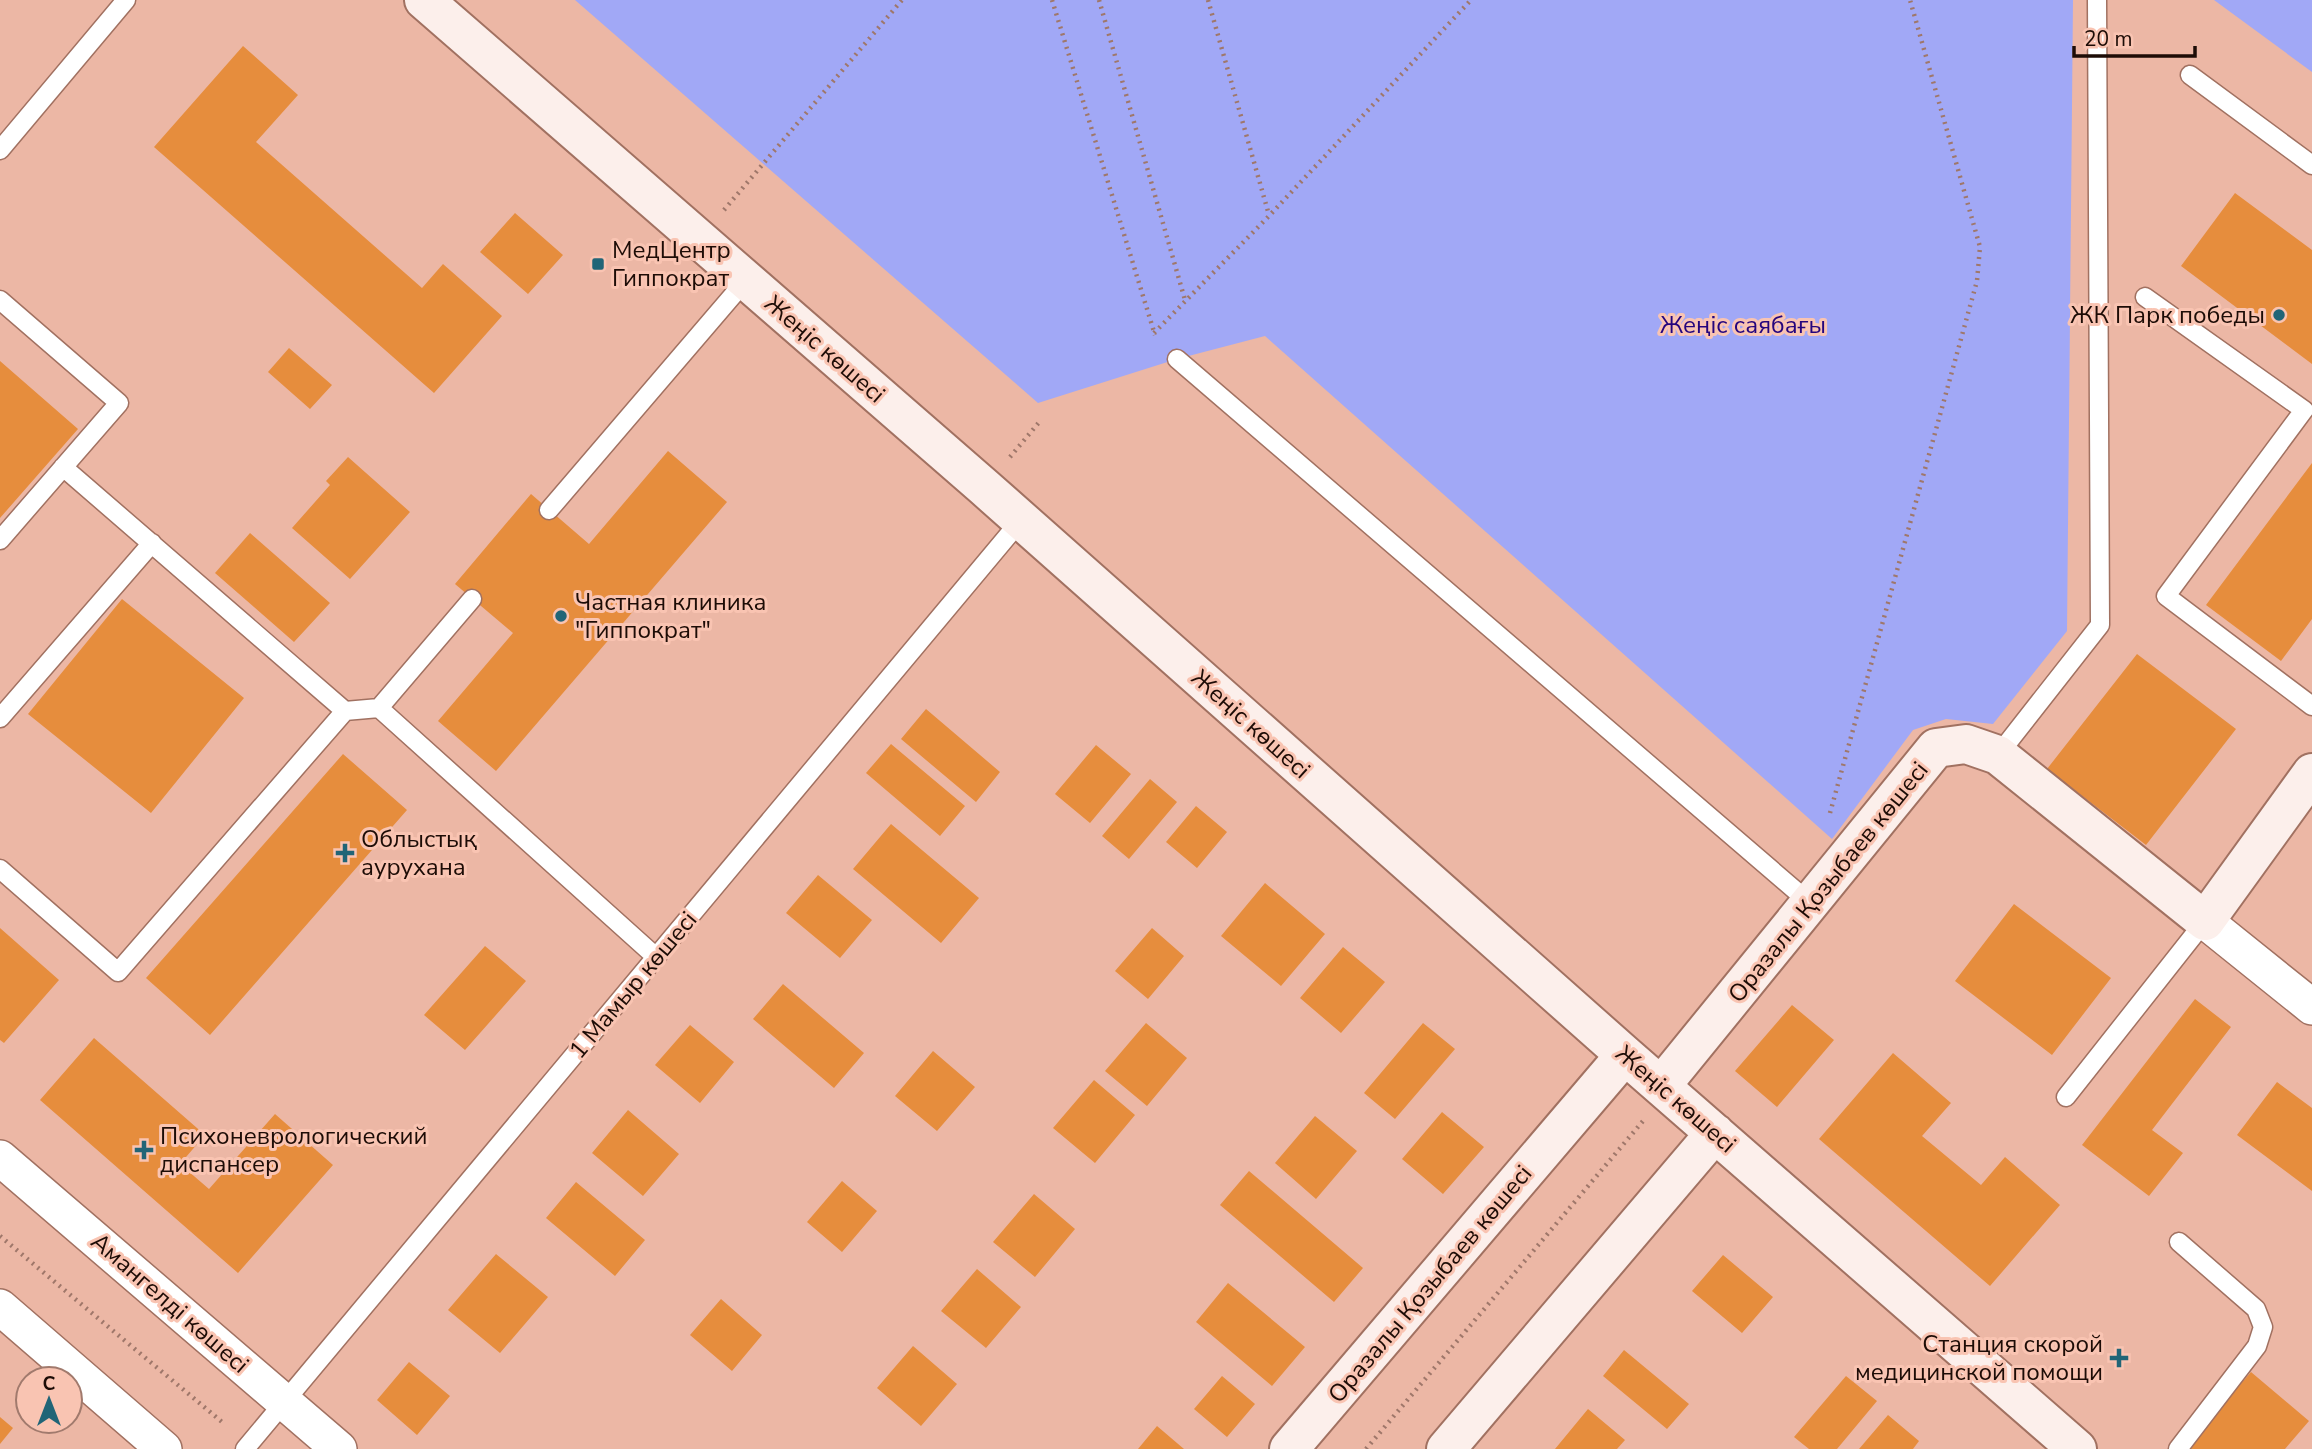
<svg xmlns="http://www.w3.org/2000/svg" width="2312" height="1449" viewBox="0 0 2312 1449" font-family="'Nunito Sans',sans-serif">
	<rect width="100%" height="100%" fill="#ecb7a5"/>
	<path fill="#a1a8f6" d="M575 0H2073L2067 631 1993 724 1946 719 1913 730 1832 839 1265 336 1177 359 1038 403Z
		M2214 0H2312V72Z"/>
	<path fill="#e68d3d" d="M243 46 298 95 256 142 422 288 443 264 502 316 434 393 154 147Z
		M2235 193 2312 250V364L2181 266Z
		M515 213 563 255 528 294 480 252Z
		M289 348 332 385 310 409 268 372Z
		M0 361 78 429 0 518Z
		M668 451 727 502 496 771 438 721 513 633 455 584 531 494 589 544Z
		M348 457 410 512 350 579 292 528 330 485 326 481Z
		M2312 463V619L2281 661 2206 605Z
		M250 533 330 603 294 642 215 573Z
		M122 599 244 698 151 813 28 714Z
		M2137 654 2236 729 2146 845 2047 769Z
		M926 709 1000 772 976 802 901 739Z
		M891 744 965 806 940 836 866 773Z
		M1096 745 1131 774 1090 823 1055 794Z
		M343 754 407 810 210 1035 146 978Z
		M1150 779 1177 802 1129 859 1102 836Z
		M1196 806 1227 832 1197 868 1166 842Z
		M891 824 979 898 941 943 853 869Z
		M818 875 872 920 840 958 786 913Z
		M1265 883 1325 934 1281 986 1221 936Z
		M2014 904 2111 978 2052 1055 1955 981Z
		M0 928 59 980 4 1043 0 1040Z
		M1152 928 1184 956 1148 999 1115 971Z
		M485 946 526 981 465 1050 424 1015Z
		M1343 947 1385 982 1341 1033 1300 998Z
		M783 984 864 1053 834 1088 753 1019Z
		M2195 999 2231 1027 2152 1130 2183 1153 2149 1196 2082 1145Z
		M1792 1005 1834 1040 1777 1107 1735 1071Z
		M1146 1023 1187 1058 1147 1106 1105 1071Z
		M1423 1023 1455 1049 1395 1119 1364 1093Z
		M690 1025 734 1062 700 1103 655 1065Z
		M94 1038 205 1135 180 1164 209 1189 275 1114 333 1165 238 1273 40 1100Z
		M933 1051 975 1087 937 1131 895 1096Z
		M1893 1053 1951 1103 1922 1136 1981 1185 2005 1157 2060 1205 1990 1286 1819 1139Z
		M1094 1080 1135 1115 1095 1163 1053 1128Z
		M2277 1082 2312 1108V1191L2237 1135Z
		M628 1110 679 1154 643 1196 592 1153Z
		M1442 1112 1484 1147 1443 1194 1402 1159Z
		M1315 1116 1357 1151 1316 1199 1275 1163Z
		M1249 1171 1363 1268 1334 1302 1220 1205Z
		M842 1181 877 1211 842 1252 807 1222Z
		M576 1182 645 1240 615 1276 546 1218Z
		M1034 1194 1075 1229 1035 1277 993 1242Z
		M496 1254 548 1297 500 1353 448 1310Z
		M1723 1255 1773 1297 1742 1333 1692 1291Z
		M977 1269 1021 1307 986 1348 941 1311Z
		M1228 1283 1305 1347 1272 1386 1196 1322Z
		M721 1299 762 1335 732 1371 690 1335Z
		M913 1346 957 1384 921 1426 877 1388Z
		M1624 1350 1689 1404 1667 1429 1603 1376Z
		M409 1362 450 1396 417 1435 377 1400Z
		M2251 1372 2309 1421 2285 1449H2184Z
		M1222 1376 1255 1404 1227 1437 1194 1409Z
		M1846 1376 1877 1401 1837 1449H1809L1794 1437Z
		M1588 1409 1625 1440 1617 1449H1555Z
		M1888 1415 1919 1441 1913 1449H1859Z
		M0 1417 13 1428 0 1444Z
		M1157 1426 1184 1449H1138Z"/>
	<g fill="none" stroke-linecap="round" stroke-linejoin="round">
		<defs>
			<path id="lane" d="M2190 75 2312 165
				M0 150 126 0
				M2145 297 2304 410 2166 596 2312 706
				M0 300 119 403 0 540
				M1177 359 1810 903
				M63 467 345 711
				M549 510 746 280
				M379 708 656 957
				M0 718 152 543
				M1998 755 2100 625 2097 0
				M0 869 118 972 345 711 379 708 472 599
				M2066 1097 2205 921
				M245 1449 1021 520
				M2178 1449 2257 1346 2263 1327 2256 1309 2179 1242"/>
			<path id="street" d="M2205 921 2312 1007
				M0 1158 339 1449
				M0 1307 164 1449"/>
			<path id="secondary" d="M424 0 984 487 1625 1055 2077 1449
				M1661 1086 1936 748 1966 744 1998 755 2205 921 2312 773
				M1289 1449 1625 1055
				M1446 1449 1715 1133"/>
		</defs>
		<use href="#lane" stroke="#a17161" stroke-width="21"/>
		<use href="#street" stroke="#a17161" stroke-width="38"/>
		<use href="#secondary" stroke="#a17161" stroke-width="42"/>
		<path stroke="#9f776a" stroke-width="4.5" stroke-dasharray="2 5" stroke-linecap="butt" d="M1052 0 1155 335
			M1099 0 1185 300
			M1208 0 1269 215
			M724 210 902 0
			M1154 333 1269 216 1471 0
			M1010 457 1041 420
			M1830 813 1977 281 1980 247 1910 0
			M0 1236 222 1422
			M1366 1449 1643 1121"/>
		<use href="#lane" stroke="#fff" stroke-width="18"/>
		<use href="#street" stroke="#fff" stroke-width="35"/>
		<use href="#secondary" stroke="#fcefeb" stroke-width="38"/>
	</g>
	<g fill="#216577" stroke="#f9c4b2" stroke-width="2.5">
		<rect x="591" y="257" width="14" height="14" rx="3.5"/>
		<circle cx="2279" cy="315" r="7"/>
		<circle cx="561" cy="616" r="7"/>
		<path d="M341.5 842.5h7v7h7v7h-7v7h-7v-7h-7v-7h7z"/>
		<path d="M140.5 1139.5h7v7h7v7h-7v7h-7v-7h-7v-7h7z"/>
		<path d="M2115.5 1347.5h7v7h7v7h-7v7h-7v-7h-7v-7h7z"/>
	</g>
	<g text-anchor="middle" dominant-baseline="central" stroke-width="6" stroke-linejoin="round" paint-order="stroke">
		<g font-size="24" fill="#1d0c06" stroke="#f9c4b2" text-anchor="start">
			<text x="612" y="250">МедЦентр<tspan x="612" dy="28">Гиппократ</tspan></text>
			<text x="2265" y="315" text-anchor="end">ЖК Парк победы</text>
			<text x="575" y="602">Частная клиника<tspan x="575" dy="28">"Гиппократ"</tspan></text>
			<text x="361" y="839">Облыстық<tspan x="361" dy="28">аурухана</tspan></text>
			<text x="160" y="1136">Психоневрологический<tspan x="160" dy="28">диспансер</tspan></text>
			<text x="2103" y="1344" text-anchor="end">Станция скорой<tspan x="2103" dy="28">медицинской помощи</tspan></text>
		</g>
		<g font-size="24" fill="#24047d" stroke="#f9c4b2">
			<text x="1743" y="325">Жеңіс саябағы</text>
		</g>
		<g font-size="24" fill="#1d0c06" stroke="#f9c4b2">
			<text transform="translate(825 349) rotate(41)">Жеңіс көшесі</text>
			<text transform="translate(1251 724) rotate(42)">Жеңіс көшесі</text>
			<text transform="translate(1828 882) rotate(-51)">Оразалы Қозыбаев көшесі</text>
			<text transform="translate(633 985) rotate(-50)">1 Мамыр көшесі</text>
			<text transform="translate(1676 1099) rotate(41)">Жеңіс көшесі</text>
			<text transform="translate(1430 1284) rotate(-50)">Оразалы Қозыбаев көшесі</text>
			<text transform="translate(170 1303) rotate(41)">Амангелді көшесі</text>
		</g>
	</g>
	<g transform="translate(49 1400)"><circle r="33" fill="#f9c4b2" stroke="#a17a6d" stroke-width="2"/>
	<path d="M0-5L12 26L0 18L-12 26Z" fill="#216577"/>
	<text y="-10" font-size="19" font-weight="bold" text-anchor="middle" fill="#1d0c06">С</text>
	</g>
	<path d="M2074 46v10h121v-10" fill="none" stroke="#1d0c06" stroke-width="3.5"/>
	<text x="2084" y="46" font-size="21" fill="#1d0c06" stroke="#f9c4b2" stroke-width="5" paint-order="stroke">20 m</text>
</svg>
